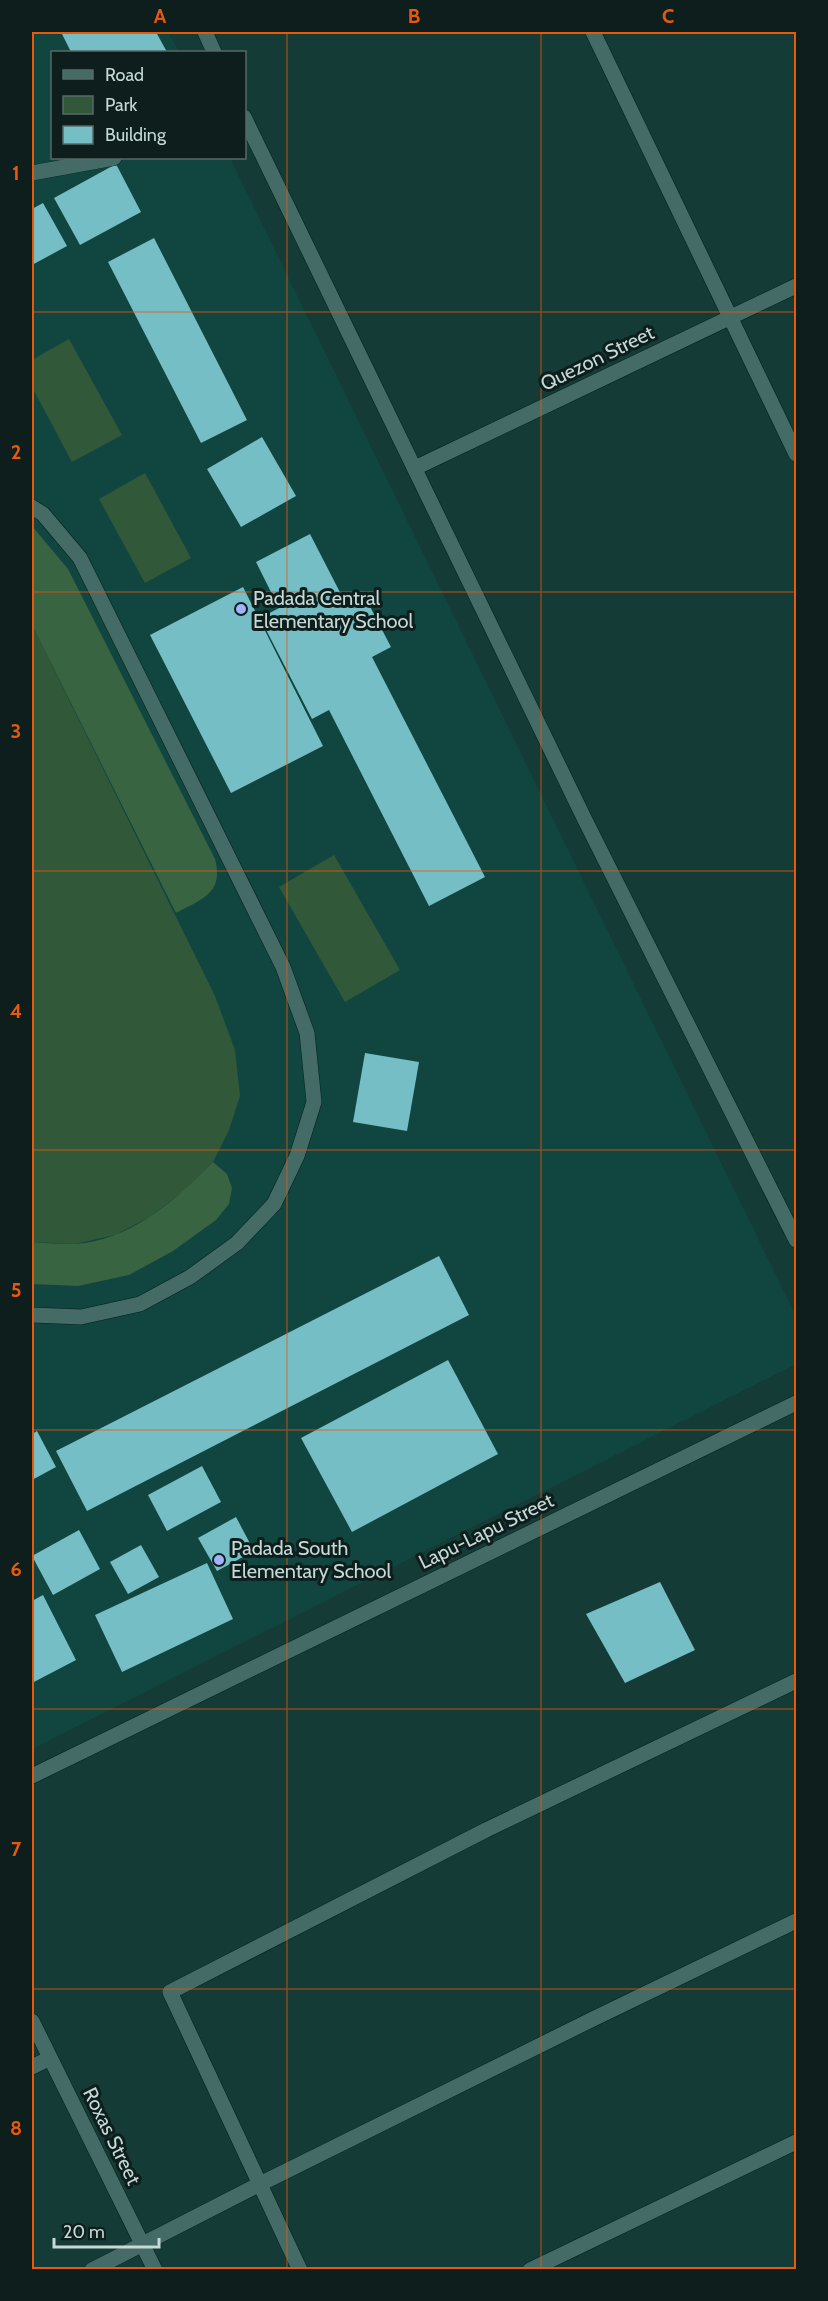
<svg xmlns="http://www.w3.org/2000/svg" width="828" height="2301" viewBox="0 0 828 2301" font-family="Cabin,sans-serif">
	<rect width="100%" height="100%" fill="#143b36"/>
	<path fill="#11453f" d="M32 32H168L179 52H52V158H230L796 1316V1364L32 1749Z"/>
	<path fill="#315939" d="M69 339 122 435 72 462 32 387V360Z
		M145 473 191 558 145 583 99 499Z
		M32 625 215 996 235 1050 240 1096 229 1130 213 1162 188 1188 151 1216 115 1235 75 1244 32 1242Z
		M334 855 400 970 345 1002 279 887Z"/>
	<path fill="#396441" d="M32 526 68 569 215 859C224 893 202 899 176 913L32 625Z
		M213 1162 227 1174 232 1188 229 1204 216 1220 173 1251 129 1275 78 1286 32 1284V1242C45 1243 59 1244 73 1244 128 1242 177 1200 213 1162Z"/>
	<path fill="#75bec5" d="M61 32H156L167 52H71Z
		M116 164 141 212 80 245 54 198Z
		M43 203 67 246 32 265V209Z
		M154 238 247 420 201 443 108 262Z
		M262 437 296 496 241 527 207 469Z
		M310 534 346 604 364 595 391 647 372 657 485 877 429 906 329 710 312 719 260 618 279 608 256 562Z
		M243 587 323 746 231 793 150 635Z
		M365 1053 419 1062 407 1131 353 1122Z
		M439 1256 469 1315 87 1511 56 1451Z
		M448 1360 498 1454 352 1532 301 1438Z
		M37 1431 56 1467 32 1480V1434Z
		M202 1466 221 1502 167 1531 148 1495Z
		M236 1517 254 1551 217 1571 198 1538Z
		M79 1530 100 1569 53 1595 32 1556Z
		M141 1545 159 1577 128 1594 110 1562Z
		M207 1563 233 1619 122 1672 95 1615Z
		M660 1582 695 1650 625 1683 586 1614Z
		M43 1595 76 1660 32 1683V1601Z"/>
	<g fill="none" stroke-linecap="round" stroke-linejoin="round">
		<defs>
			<path id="service" d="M32 173 114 158
				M32 507 43 514 80 558 283 967 307 1033 314 1102 297 1156 274 1204 237 1243 190 1277 140 1304 81 1317 32 1315"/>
			<path id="minor" d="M205 32 214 52
				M593 32 796 454
				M244 117 585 820 796 1240
				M415 468 796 286
				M32 2021 155 2270
				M32 2067 50 2058
				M92 2270 260 2184 595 2018 796 1921
				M300 2270 170 1992 486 1830 796 1681
				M530 2270 796 2142"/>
			<path id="tertiary" d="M32 1776 796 1403"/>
		</defs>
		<use href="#service" stroke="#03201d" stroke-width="16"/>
		<use href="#minor" stroke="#03201d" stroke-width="16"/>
		<use href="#tertiary" stroke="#03201d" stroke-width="16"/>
		<use href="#service" stroke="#456b66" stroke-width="15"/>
		<use href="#minor" stroke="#456b66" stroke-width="15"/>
		<use href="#tertiary" stroke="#456b66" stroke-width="15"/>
	</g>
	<path fill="none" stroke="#e8590c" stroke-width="1.5" stroke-opacity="0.55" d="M287 32V2270M541 32V2270M32 312H796M32 592H796M32 871H796M32 1150H796M32 1430H796M32 1709H796M32 1989H796"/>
	<g fill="#a3b2fd" stroke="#0e1e1c" stroke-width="2">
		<circle cx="241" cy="609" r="6"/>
		<circle cx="219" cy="1560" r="6"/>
	</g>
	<g text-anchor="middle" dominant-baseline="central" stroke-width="6" stroke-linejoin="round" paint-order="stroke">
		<g font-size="20" fill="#c5d9d6" stroke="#0e1e1c">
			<text transform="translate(597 358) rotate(-26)">Quezon Street</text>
			<text transform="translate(486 1531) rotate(-26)">Lapu-Lapu Street</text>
			<text transform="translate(112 2136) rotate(64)">Roxas Street</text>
		</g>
		<g font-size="20" fill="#c5d9d6" stroke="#0e1e1c" text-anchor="start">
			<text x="253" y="598">Padada Central<tspan x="253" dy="23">Elementary School</tspan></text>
			<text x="231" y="1548">Padada South<tspan x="231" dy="23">Elementary School</tspan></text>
		</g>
	</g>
	<rect width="828" height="2301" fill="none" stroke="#0e1e1c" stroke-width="66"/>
	<rect x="51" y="51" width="195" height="108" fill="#0e1e1c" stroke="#576966" stroke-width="1.5"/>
	<rect x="63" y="70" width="30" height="9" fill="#456b66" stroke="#576966" stroke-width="1.5"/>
	<text x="105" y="81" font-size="18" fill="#c5d9d6">Road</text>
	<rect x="63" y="96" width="30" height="18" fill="#315939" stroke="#576966" stroke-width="1.5"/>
	<text x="105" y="111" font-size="18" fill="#c5d9d6">Park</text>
	<rect x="63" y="126" width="30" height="18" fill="#75bec5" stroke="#576966" stroke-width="1.5"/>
	<text x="105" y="141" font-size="18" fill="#c5d9d6">Building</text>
	<path d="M54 2238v9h105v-9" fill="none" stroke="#c5d9d6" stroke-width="3"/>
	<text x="63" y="2238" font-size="18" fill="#c5d9d6" stroke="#0e1e1c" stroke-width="4.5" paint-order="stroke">20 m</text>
	<rect x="33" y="33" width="762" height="2235" fill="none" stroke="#e8590c" stroke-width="2"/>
	<g font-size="20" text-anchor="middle" font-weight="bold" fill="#e8590c">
		<text x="160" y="23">A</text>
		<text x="414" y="23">B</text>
		<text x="668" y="23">C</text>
		<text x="16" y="180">1</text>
		<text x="16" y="459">2</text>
		<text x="16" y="738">3</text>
		<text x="16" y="1018">4</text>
		<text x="16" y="1297">5</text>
		<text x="16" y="1576">6</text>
		<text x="16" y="1856">7</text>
		<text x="16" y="2135">8</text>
	</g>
</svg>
